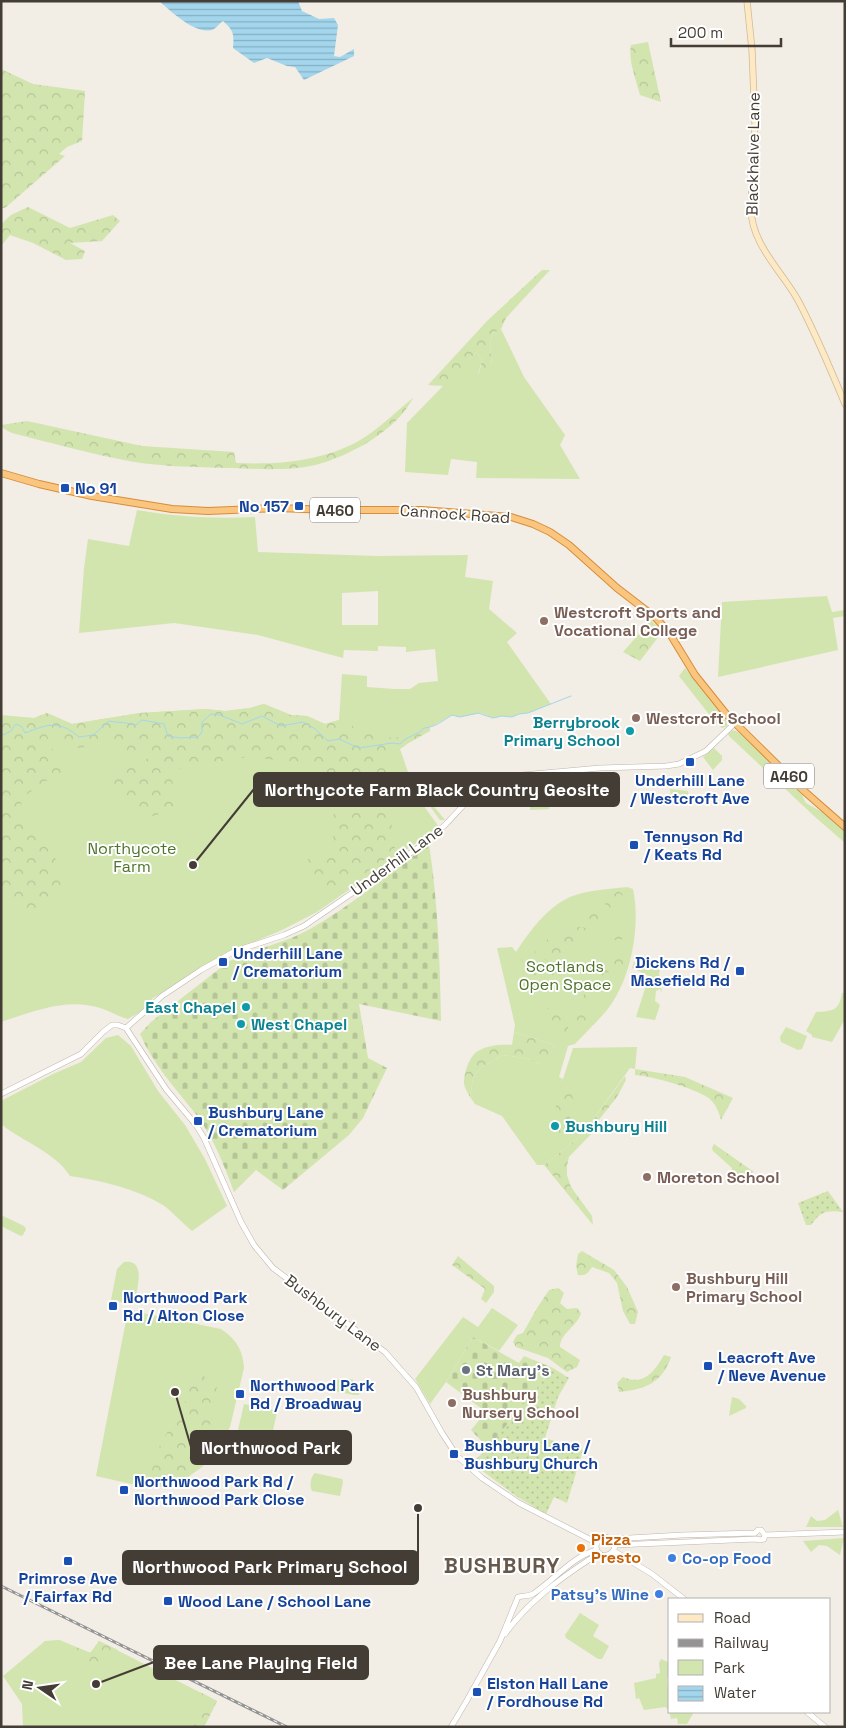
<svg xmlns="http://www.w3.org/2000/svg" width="846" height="1728" viewBox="0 0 846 1728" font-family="'Space Grotesk',sans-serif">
	<defs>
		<pattern id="forest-crowns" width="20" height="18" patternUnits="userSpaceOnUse" patternTransform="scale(1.25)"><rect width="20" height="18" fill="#d2e5af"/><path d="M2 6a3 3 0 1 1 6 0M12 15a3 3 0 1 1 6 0" fill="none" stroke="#b6c597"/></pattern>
		<pattern id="cemetery-stones" width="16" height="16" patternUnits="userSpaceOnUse" patternTransform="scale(1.25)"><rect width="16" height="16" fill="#d2e5af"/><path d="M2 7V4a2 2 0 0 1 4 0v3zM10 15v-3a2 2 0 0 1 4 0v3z" fill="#b6c597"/></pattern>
		<pattern id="garden-dots" width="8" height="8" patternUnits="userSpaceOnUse" patternTransform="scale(1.25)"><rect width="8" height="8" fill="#d2e5af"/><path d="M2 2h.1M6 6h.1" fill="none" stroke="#b6c597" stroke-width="1.8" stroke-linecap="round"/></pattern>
		<pattern id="water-rules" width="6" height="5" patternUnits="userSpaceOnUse" patternTransform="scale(1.25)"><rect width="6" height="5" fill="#a3d6ed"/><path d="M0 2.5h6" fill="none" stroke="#86afc1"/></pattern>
	</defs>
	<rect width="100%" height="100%" fill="#f2ede5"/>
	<path fill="#d2e5af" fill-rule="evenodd" d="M501 329 524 377 565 435 560 445 580 479 476 478 477 462 451 459 448 475 405 472 407 423 476 352 482 360 478 374 492 366 490 347 492 334Z
		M137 510C176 517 215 519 255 517L258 552 377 556 468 555 465 577 493 581 489 609 517 633 507 642 551 704 528 713 519 714 512 717 502 716 493 718 481 713 460 717 452 715 431 727 430 726 400 749 416 795 439 827 317 912 280 931 224 954 186 979 153 998 140 1012 128 1019C119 1017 110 1011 100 1008 67 997 32 1012 1 1022V715L34 718 47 713 72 724 140 713 206 709 225 711 250 708 264 704 291 715 307 716 325 724 339 720 342 674 367 676V687L394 689H410L419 683 438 681 435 649 406 652V647L378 646V651L344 650 343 658 258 635 174 623 79 633 84 568 88 539 129 546ZM378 591V625H342V593Z
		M827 596 832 612 845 610V616L833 618 838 650 718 677 722 602Z
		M685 668 728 721 727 726 722 728 715 722 679 676Z
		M733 730 741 733 801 793 806 803 824 813 845 832V843L814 816 729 736 728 734Z
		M714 748 722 756V760L713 770 703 757Z
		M547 775 549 809 530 810 532 779 534 777Z
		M429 783 427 798 445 820H440L417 789 418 786Z
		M670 789 688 791 690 806C684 802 676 806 671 802Z
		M627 887 633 889C641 926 631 980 607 1010 597 1022 585 1033 575 1044L568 1046 559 1077 563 1079 573 1048 637 1047 635 1069 630 1068 582 1135 544 1165H537L502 1116 475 1104 470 1097 473 1079 480 1068 503 1055 525 1058 540 1064 555 1047 552 1044 514 1032 515 1025 497 948 512 947 516 952C530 931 546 908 570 897 587 890 609 889 627 887Z
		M634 962 660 969 659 974 662 993 660 989 656 991 655 1001 660 1005 655 1020 636 1017 649 976 632 968Z
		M842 993H845V1019L832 1042 812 1037V1035L806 1031 816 1012C833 1011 839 1011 842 993Z
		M786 1027 807 1036 802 1049 798 1050 781 1042 780 1037Z
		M118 1035 131 1046 158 1091 185 1125 205 1159 227 1206 192 1231C182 1223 173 1212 163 1205 134 1188 103 1181 70 1176 55 1152 23 1142 1 1124V1101L53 1074 81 1062 106 1038Z
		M1 1215 24 1226 26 1229 23 1235 21 1236 1 1226Z
		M124 1262C148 1258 136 1292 134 1305L111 1300 117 1269Z
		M492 1308 518 1325 499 1351 473 1337 446 1382 430 1404 415 1379 463 1317 478 1327Z
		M128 1310 221 1329C236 1339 243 1350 244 1368L230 1427 219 1450 202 1467 181 1482 167 1486 149 1488 96 1476Z
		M347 1378 353 1380 360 1388 359 1395H354L334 1391 333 1384 337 1380Z
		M732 1397 739 1399 746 1406V1408L729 1416Z
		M244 1404 275 1410 277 1412 272 1435 270 1437 238 1430Z
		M315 1473 342 1479 343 1482 340 1496 312 1491C309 1486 311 1476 315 1473Z
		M838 1510 843 1527H806L811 1516 817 1521 825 1520Z
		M844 1538 840 1555 827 1546 819 1545 811 1552 803 1541Z
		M580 1613 599 1625 593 1636 609 1646 602 1659H598L566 1638 565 1635Z
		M59 1640 91 1653 99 1641 217 1701 204 1727H23L22 1704 3 1676 45 1641Z
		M661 1659 670 1663V1674L667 1678 670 1712H694L687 1724H678L677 1718 671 1719 669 1710 665 1707 644 1710 639 1698 636 1699 634 1683 656 1678V1674L660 1673 659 1663Z"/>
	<path fill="url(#forest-crowns)" d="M648 42 661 102 640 95C636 79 628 61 631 45Z
		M1 69 33 84 85 91 82 141 67 147 59 154 65 156 5 208H1Z
		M28 207 70 228 113 215 120 221 102 241 70 243 85 251 82 259 66 260 33 243 10 235 1 246V224L11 215Z
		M542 270H550L506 318 501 329 492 334 490 347 492 366 486 384 476 385 482 360 476 352 444 386 428 385 488 320Z
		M413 398C396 431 350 456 315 465 291 471 258 469 232 468 194 467 156 467 119 459 83 452 48 442 12 433L1 427V425L27 421 142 446 234 452 236 463C281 465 330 461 368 435 384 424 398 410 413 398Z
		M651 620 662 632 640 661 623 652Z
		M264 704 291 715 307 716 325 724 339 720 379 738 408 737 430 726V731L407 744 397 751 377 758C408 780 396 794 392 826 391 835 396 844 395 853L343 888 324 894 307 860 333 845 334 778 293 762 246 757 171 770 176 808 139 821 113 783 118 772 157 754 147 748 114 755 112 736 82 748 66 747 46 732 50 744 67 778 59 781H45L21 799 22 813 33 828 54 851 61 886 49 905 31 912 1 894V717L34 718 47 713 72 724 140 713 206 709 225 711 250 708Z
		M608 890H616L623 894 613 910 605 904 610 898Z
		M599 906 610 913 607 923 598 927 581 918 592 908Z
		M620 922 626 927 628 934 621 940H613L608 935 613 925Z
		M574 926 587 928 592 936C578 951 564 954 559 977L554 979 547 961 534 953 541 943Z
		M521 950 543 964 549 980 547 1001 544 1004 540 1003 528 969 516 953Z
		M614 956 622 959 627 967H611C603 984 590 998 584 1015L590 1024 586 1032 576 1034V1017L589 980 597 967Z
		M547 1008H552L568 1026V1035L565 1037 549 1016Z
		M514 1032 552 1044 555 1047 550 1057 540 1064 525 1058 503 1055 480 1068 473 1079 470 1097C468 1093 464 1087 464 1083 464 1073 469 1056 478 1051 488 1045 501 1044 512 1045Z
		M635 1069 685 1077 733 1098 721 1120C719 1112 715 1102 707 1097 693 1088 652 1076 635 1075Z
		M625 1076 626 1080 617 1097 594 1126 593 1132 569 1157 567 1166V1175L571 1187 592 1216 593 1225 544 1165 582 1135Z
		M563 1079 570 1080C576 1099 572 1125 558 1140L553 1118 558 1096Z
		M714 1144 754 1172 725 1183 726 1178 731 1174 732 1168 713 1151 712 1148Z
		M582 1251 614 1270 627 1287 638 1312 635 1324H630L623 1311 617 1283 609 1273 592 1267C588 1273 586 1276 578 1275L576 1266 578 1254Z
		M458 1256 494 1286V1292L486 1303 481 1299 485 1289 452 1265Z
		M558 1288 564 1293 560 1303 567 1309 577 1308 581 1313C577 1327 560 1333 560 1347L580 1360 577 1367 567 1372 548 1358 516 1347 513 1342 517 1335 523 1333 537 1308 549 1290Z
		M664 1355 671 1357C662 1383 646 1389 619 1392L617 1383 623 1377C644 1386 654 1372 664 1355Z
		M199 1372 217 1387C214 1399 214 1411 211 1422 209 1428 204 1433 203 1440 202 1445 203 1450 202 1455 195 1481 172 1485 149 1488L148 1482 160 1445 172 1424 185 1408C185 1391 186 1384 199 1372Z
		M59 1640 90 1653 99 1641 118 1650 104 1667 89 1671 79 1658 51 1641Z
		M200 1692 217 1701 204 1727H193L205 1703Z"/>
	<path fill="url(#cemetery-stones)" d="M429 844C438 903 440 961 441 1021L359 1004 368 1058 387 1068 363 1118 349 1135 283 1190 256 1170 234 1192C224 1165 213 1136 195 1113 175 1088 153 1064 140 1034L151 1022 228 962C254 948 284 944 310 929 352 905 390 873 429 844Z
		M473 1337 519 1363 524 1356 553 1368 488 1448 471 1430 486 1412 446 1382Z"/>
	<path fill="url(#garden-dots)" d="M828 1191 843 1212C826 1210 821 1211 811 1225H806L798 1203Z
		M553 1368 569 1378 558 1397 545 1438 583 1450 567 1503 554 1497 546 1514 516 1496 472 1463 488 1448Z"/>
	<path fill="url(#water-rules)" d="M159 1H298L302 11 319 19 334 18 338 25 334 56 340 57 354 49V56L304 80 295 67 287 66 267 58 254 63 233 48C234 34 234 31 223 21 220 23 217 27 214 29 197 37 171 11 159 1Z"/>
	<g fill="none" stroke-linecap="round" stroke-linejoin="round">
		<path stroke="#a3d6ed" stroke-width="1" d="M1 736 11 731 16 724 22 727 25 733C48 724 59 720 79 737L93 735 109 721C119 723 125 722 136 725L142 720 164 724 168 736 180 738 198 737 202 732V722L211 714 220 715 242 724 262 716 281 726 303 722 314 728 328 741 339 739 359 748 392 743 400 744C406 736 417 736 424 728 436 727 442 721 452 715L460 717 478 713 493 718 502 716 512 717 519 714 528 713 571 696"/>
		<defs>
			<path id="tertiary" d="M126 1028 166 1089 196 1125 204 1138 241 1222 254 1245 273 1268 385 1352 416 1387 442 1433 457 1456 482 1478 519 1503 597 1543
				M126 1028 162 996 201 970 235 951 284 935 304 926 428 841C432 834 440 830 445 825 474 795 478 782 522 775L600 768 666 766 679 764 706 751 735 723
				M1 1094 81 1054 103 1032 112 1025H118L126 1028
				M755 1533 758 1530H761L765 1535
				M765 1535 845 1532
				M615 1545 756 1539 760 1540 764 1539 765 1535
				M614 1551 652 1574 684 1599
				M601 1555C593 1549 595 1540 605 1537L612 1539 682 1535 755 1533
				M505 1634C527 1603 558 1580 590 1559 599 1553 612 1560 615 1546L612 1539
				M807 1712 825 1727
				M451 1727 466 1702 500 1641 518 1597C524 1595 528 1597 533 1594 554 1580 572 1557 596 1550"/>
			<path id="secondary" d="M747 1 752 50 755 123 751 208C751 245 783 272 799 302 816 335 831 370 845 404"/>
			<path id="trunk" d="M1 473 39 484 92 496 172 509 208 511 279 508 329 510H422L511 517 533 524 550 532 569 545 617 588 656 618 670 634 695 675 727 715 804 791 845 827"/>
		</defs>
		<use href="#tertiary" stroke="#c0b6ab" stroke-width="6"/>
		<use href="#secondary" stroke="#d1bb96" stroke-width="7"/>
		<use href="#trunk" stroke="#d78d39" stroke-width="8"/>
		<use href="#tertiary" stroke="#fff" stroke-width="5"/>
		<use href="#secondary" stroke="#fde9c4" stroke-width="5.5"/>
		<use href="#trunk" stroke="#fac67f" stroke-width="6"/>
		<defs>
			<path id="rail" d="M1 1586 287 1727"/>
		</defs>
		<use href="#rail" stroke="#949494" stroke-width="3"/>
		<use href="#rail" stroke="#fff" stroke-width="1" stroke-dasharray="4" stroke-linecap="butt"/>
	</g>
	<g fill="#1a4fb4" stroke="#fff" stroke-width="2">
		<rect x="60" y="483" width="10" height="10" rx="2.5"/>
		<rect x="294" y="501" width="10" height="10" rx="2.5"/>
		<rect x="685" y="757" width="10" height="10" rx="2.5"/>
		<rect x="629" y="840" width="10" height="10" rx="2.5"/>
		<rect x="218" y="957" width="10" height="10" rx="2.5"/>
		<rect x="735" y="966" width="10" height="10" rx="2.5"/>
		<rect x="193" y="1116" width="10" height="10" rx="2.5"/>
		<rect x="108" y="1301" width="10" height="10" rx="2.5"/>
		<rect x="703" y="1361" width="10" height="10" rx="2.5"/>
		<rect x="235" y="1389" width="10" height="10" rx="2.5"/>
		<rect x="449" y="1449" width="10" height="10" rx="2.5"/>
		<rect x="119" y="1485" width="10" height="10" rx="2.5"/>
		<rect x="63" y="1556" width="10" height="10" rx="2.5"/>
		<rect x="163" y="1596" width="10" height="10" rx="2.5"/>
		<rect x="472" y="1687" width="10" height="10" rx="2.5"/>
	</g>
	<g fill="#8d6e63" stroke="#fff" stroke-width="2">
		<circle cx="544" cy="621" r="5"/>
		<circle cx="636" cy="718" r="5"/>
		<circle cx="647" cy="1177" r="5"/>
		<circle cx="676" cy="1287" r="5"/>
		<circle cx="452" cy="1403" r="5"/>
	</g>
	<g fill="#0f9aa8" stroke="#fff" stroke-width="2">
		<circle cx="630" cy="731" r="5"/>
		<circle cx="246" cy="1007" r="5"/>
		<circle cx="241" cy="1024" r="5"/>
		<circle cx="555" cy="1126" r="5"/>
	</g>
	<circle fill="#6b7280" stroke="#fff" stroke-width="2" cx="466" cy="1370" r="5"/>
	<circle fill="#e8710a" stroke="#fff" stroke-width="2" cx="581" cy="1548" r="5"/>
	<g fill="#3f7fe0" stroke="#fff" stroke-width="2">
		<circle cx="672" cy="1558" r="5"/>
		<circle cx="659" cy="1594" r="5"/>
	</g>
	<g text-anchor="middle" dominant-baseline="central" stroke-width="4" stroke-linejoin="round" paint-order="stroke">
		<g fill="#fff" stroke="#7c7772" stroke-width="1">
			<rect x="310" y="497.5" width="50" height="25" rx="4"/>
			<rect x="764" y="763.5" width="50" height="25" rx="4"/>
		</g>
		<g font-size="15" font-weight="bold" fill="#443d35">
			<text x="335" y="510">A460</text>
			<text x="789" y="776">A460</text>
		</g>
		<g font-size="16" fill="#443d35" stroke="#fff">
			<text transform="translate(753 154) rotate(-89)">Blackhalve Lane</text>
			<text transform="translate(455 514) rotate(4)">Cannock Road</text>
			<text transform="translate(397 860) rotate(-36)">Underhill Lane</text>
			<text transform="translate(333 1313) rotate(37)">Bushbury Lane</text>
		</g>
		<g font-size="16" font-weight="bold" fill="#164399" stroke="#fff" text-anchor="start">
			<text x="75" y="488">No 91</text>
			<text x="289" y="506" text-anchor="end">No 157</text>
			<text x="690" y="780" text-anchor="middle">Underhill Lane<tspan x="690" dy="18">/ Westcroft Ave</tspan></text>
			<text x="644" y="836">Tennyson Rd<tspan x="644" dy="18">/ Keats Rd</tspan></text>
			<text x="233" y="953">Underhill Lane<tspan x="233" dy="18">/ Crematorium</tspan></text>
			<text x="730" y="962" text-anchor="end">Dickens Rd /<tspan x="730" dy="18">Masefield Rd</tspan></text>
			<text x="208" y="1112">Bushbury Lane<tspan x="208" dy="18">/ Crematorium</tspan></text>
			<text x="123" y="1297">Northwood Park<tspan x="123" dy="18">Rd / Alton Close</tspan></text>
			<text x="718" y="1357">Leacroft Ave<tspan x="718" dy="18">/ Neve Avenue</tspan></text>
			<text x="250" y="1385">Northwood Park<tspan x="250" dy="18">Rd / Broadway</tspan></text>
			<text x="464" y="1445">Bushbury Lane /<tspan x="464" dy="18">Bushbury Church</tspan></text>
			<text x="134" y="1481">Northwood Park Rd /<tspan x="134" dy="18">Northwood Park Close</tspan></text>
			<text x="68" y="1578" text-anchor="middle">Primrose Ave<tspan x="68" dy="18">/ Fairfax Rd</tspan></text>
			<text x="178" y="1601">Wood Lane / School Lane</text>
			<text x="487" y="1683">Elston Hall Lane<tspan x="487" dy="18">/ Fordhouse Rd</tspan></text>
		</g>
		<g font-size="16" font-weight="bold" fill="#785e54" stroke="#fff" text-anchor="start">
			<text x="554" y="612">Westcroft Sports and<tspan x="554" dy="18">Vocational College</tspan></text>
			<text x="646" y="718">Westcroft School</text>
			<text x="657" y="1177">Moreton School</text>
			<text x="686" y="1278">Bushbury Hill<tspan x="686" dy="18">Primary School</tspan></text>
			<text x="462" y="1394">Bushbury<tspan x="462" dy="18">Nursery School</tspan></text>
		</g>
		<g font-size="16" font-weight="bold" fill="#0d838f" stroke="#fff" text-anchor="end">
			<text x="620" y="722">Berrybrook<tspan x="620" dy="18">Primary School</tspan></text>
			<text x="236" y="1007">East Chapel</text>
			<text x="251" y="1024" text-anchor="start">West Chapel</text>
			<text x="565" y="1126" text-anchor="start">Bushbury Hill</text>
		</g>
		<g font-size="16" fill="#4e732a" stroke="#fff">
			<text x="132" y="848">Northycote<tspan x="132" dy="18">Farm</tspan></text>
			<text x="565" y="966">Scotlands<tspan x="565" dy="18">Open Space</tspan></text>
		</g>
		<g font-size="16" font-weight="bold" fill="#5b616d" stroke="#fff" text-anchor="start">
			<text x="476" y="1370">St Mary's</text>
		</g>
		<g font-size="16" font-weight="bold" fill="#c56008" stroke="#fff" text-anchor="start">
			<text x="591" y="1539">Pizza<tspan x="591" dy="18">Presto</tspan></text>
		</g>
		<g font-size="16" font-weight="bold" fill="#366cbe" stroke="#fff" text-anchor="start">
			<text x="682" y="1558">Co-op Food</text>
			<text x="649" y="1594" text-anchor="end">Patsy's Wine</text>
		</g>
		<g font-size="21" font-weight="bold" letter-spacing="1" fill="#66594c" stroke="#fff">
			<text x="502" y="1565">BUSHBURY</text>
		</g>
	</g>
	<path fill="none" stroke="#443d35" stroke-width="2" d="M193 865L254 789M175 1392L191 1447M418 1508L418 1567M96 1684L154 1662"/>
	<g fill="#443d35" stroke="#fff" stroke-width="2">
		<circle cx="193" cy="865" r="5"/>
		<circle cx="175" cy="1392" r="5"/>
		<circle cx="418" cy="1508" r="5"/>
		<circle cx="96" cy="1684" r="5"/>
	</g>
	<g fill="#443d35" stroke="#443d35" stroke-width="2">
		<rect x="254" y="773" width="365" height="33" rx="5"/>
		<rect x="191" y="1431" width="160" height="33" rx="5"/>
		<rect x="123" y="1551" width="295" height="33" rx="5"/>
		<rect x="154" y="1646" width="214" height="33" rx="5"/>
	</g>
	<g font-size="18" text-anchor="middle" font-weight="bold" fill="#fff">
		<text x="437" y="796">Northycote Farm Black Country Geosite</text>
		<text x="271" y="1454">Northwood Park</text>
		<text x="270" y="1573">Northwood Park Primary School</text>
		<text x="261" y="1669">Bee Lane Playing Field</text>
	</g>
	<rect width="846" height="1728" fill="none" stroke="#443d35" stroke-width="5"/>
	<rect x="668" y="1598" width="162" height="115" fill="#ffffff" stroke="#b4b1ae"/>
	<rect x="678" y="1614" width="25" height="8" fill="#fde9c4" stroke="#b4b1ae"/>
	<text x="714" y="1623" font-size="15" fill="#443d35">Road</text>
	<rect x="678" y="1639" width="25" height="8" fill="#949494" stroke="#b4b1ae"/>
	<text x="714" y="1648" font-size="15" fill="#443d35">Railway</text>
	<rect x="678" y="1660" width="25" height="15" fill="#d2e5af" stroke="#b4b1ae"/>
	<text x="714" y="1673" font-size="15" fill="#443d35">Park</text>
	<rect x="678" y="1686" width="25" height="15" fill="url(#water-rules)" stroke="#b4b1ae"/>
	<text x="714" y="1698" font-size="15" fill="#443d35">Water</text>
	<g transform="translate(40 1688) rotate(283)" stroke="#ffffff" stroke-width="4" paint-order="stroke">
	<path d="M0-4L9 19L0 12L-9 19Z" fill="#443d35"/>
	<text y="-8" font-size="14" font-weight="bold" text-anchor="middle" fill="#443d35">N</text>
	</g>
	<path d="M671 38v8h110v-8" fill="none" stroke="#443d35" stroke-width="2.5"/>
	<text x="678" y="38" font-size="15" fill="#443d35" stroke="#ffffff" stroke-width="4" paint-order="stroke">200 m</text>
</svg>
